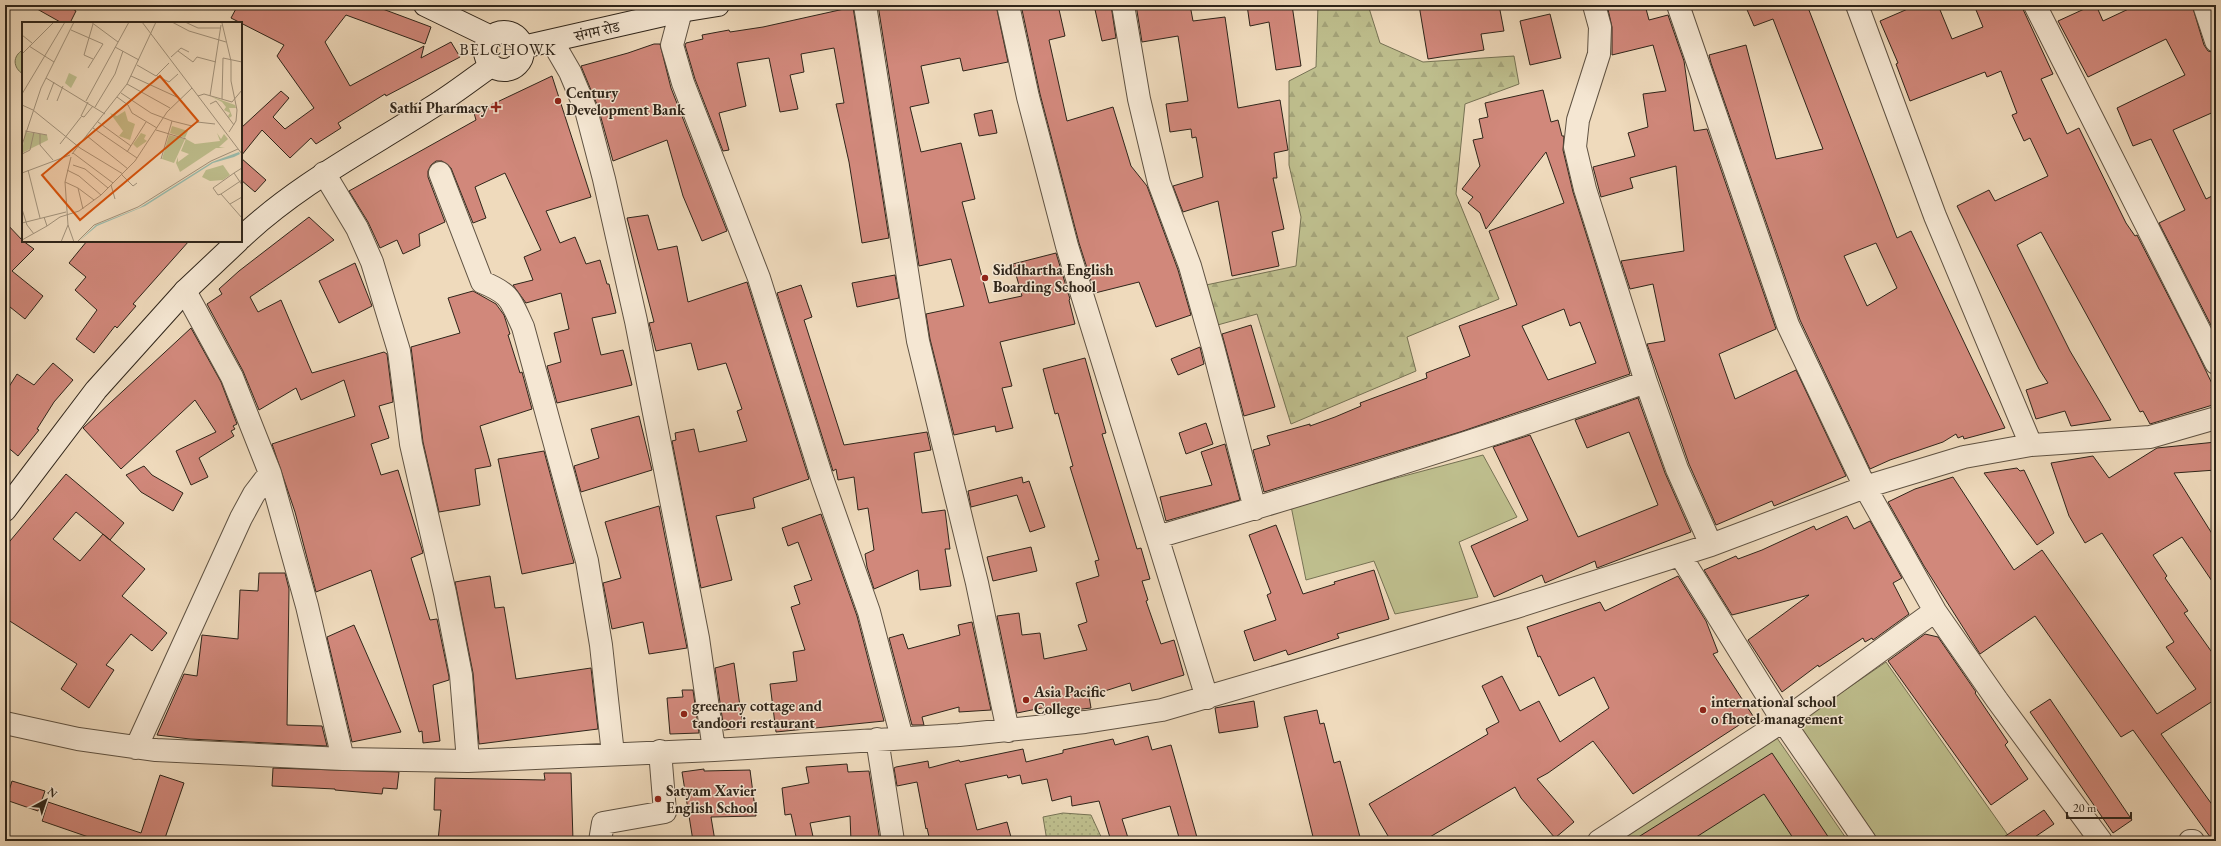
<svg xmlns="http://www.w3.org/2000/svg" width="2221" height="846" viewBox="0 0 2221 846" font-family="'EB Garamond','Noto Serif Devanagari',serif">
	<defs>
		<pattern id="forest-firs" width="22" height="20" patternUnits="userSpaceOnUse"><rect width="22" height="20" fill="#bebe8d"/><path d="M5 1l3.5 6h-7zM16 11l3.5 6h-7z" fill="#a4a379"/></pattern>
		<pattern id="park-dots" width="8" height="8" patternUnits="userSpaceOnUse"><rect width="8" height="8" fill="#bebe8d"/><path d="M2 2h.1M6 6h.1" fill="none" stroke="#a4a379" stroke-width="1.8" stroke-linecap="round"/></pattern>
	</defs>
	<rect width="100%" height="100%" fill="#efdabc"/>
	<filter id="stains"><feTurbulence type="fractalNoise" baseFrequency=".005" numOctaves="4"/><feColorMatrix values="0 0 0 0 .2 0 0 0 0 .09 0 0 0 0 .02 0 0 0 .5 -.17"/></filter>
	<radialGradient id="worn" r=".72"><stop offset=".6" stop-color="#630" stop-opacity="0"/><stop offset="1" stop-color="#630" stop-opacity=".3"/></radialGradient>
	<path fill="#bebe8d" stroke="#767254" d="M23 50V74C13 68 12 56 23 50Z
		M1483 455 1517 517 1459 542 1478 597 1395 614 1374 561 1306 580 1291 506Z
		M1886 662 2012 841H1879L1797 723Z
		M1777 738 1848 841H1615Z"/>
	<path fill="url(#forest-firs)" stroke="#767254" d="M1318 5H1368L1380 43 1423 62 1514 56 1519 84 1465 104 1456 194 1499 299 1407 337 1416 371 1291 424 1257 314 1214 326 1206 285 1296 266 1301 217 1289 165V81L1316 67Z"/>
	<path fill="url(#park-dots)" stroke="#767254" d="M1063 813 1091 815 1103 841H1047L1043 817Z"/>
	<path fill="#d1887b" stroke="#2f251a" fill-rule="evenodd" d="M30 5H66L76 11 70 23H62Z
		M238 5H372L431 27 425 44 346 15 325 42 350 86 424 46 421 58 451 42 460 57 386 96 385 94 338 123 341 128 316 144 311 138 290 158 262 130 241 156V128L281 91 289 98 273 117 285 129 314 108 277 56 284 45 231 18Z
		M878 5H996L1008 62 963 71 960 58 921 66 929 103 910 107 921 152 961 143 975 199 962 202 989 303 1022 296 1013 264 1056 253 1070 299 1069 300 1075 324 1000 342 1012 386 1002 388 1013 428 996 432 995 426 954 435 930 339 926 314 964 306 951 259 919 266Z
		M1021 5H1058L1065 36 1049 40 1067 121 1113 107 1131 166 1147 186 1178 270 1191 315 1156 327 1139 282 1095 293 1079 243 1040 94Z
		M1094 5H1111L1116 38 1102 41Z
		M1136 5H1190L1193 21 1225 17 1238 108 1280 100 1288 150 1274 153 1277 178H1273L1284 229 1272 232 1279 266 1232 276 1218 201 1183 212 1173 186 1203 177 1196 137 1192 138 1191 129 1170 132 1166 104 1188 101 1178 36 1142 42Z
		M1247 5H1292L1301 66 1276 70 1269 22 1250 26Z
		M1419 5H1499L1504 31 1481 34 1484 50 1428 59Z
		M1607 5H1645L1649 20 1668 15 1684 61 1694 131 1707 129 1776 329 1719 354 1735 399 1796 370 1846 476 1774 506 1772 501 1716 525 1689 464 1647 344 1665 341 1653 284 1630 289 1621 261 1684 251 1676 166 1630 178 1633 188 1601 197 1593 167 1635 156 1628 133 1648 127 1643 94 1666 91 1653 45 1612 55V27Z
		M1745 5H1807L1897 238 1911 231 2005 428 1964 439 1963 436 1958 438 1956 434 1943 442 1890 460 1870 469 1800 320 1711 63 1709 55 1746 45 1776 159 1823 149 1773 19 1754 26ZM1876 243 1897 288 1867 306 1844 256Z
		M1917 5H1938L1952 39 1983 27 1974 5H2021L2053 74 2041 79 2067 134 2079 128 2126 223 2135 236 2137 235 2195 348 2216 392V404L2150 424 2143 411 2140 412 2041 232 2017 245 2070 351 2111 420 2071 426 2065 411 2036 419 2026 390 2048 383 2039 369 1957 206 1989 190 1995 201 2048 176 2030 138 2024 141 2012 115 2017 113 2001 71 1987 77 1985 72 1910 101 1896 64 1898 63 1880 21Z
		M2093 5H2096L2103 21 2137 5H2192L2204 45 2208 51 2216 53V111L2173 130 2206 199 2216 194V335L2159 223 2185 210 2151 139 2133 146 2117 108 2185 75 2166 39 2088 77 2058 21Z
		M853 7 889 238 862 243 849 162 836 104 844 103 834 48 801 54 804 72 790 75 798 109 780 112 769 58 737 63 746 106 719 113 729 150 723 151 695 79 685 45 686 43 703 39 702 35 729 30 730 32 763 27Z
		M1550 14 1561 58 1530 65 1520 21Z
		M654 44H660L671 88 727 231 702 241 683 196 667 140 613 161 598 107 581 66 628 53Z
		M552 76 591 197 546 211 560 243 575 237 586 264 600 260 607 284H609L616 313 592 318 601 355 623 350 632 385 557 403 547 366 561 362 554 333 569 329 561 293 526 303 513 285 533 280 524 257 541 250 505 173 475 187 486 218 473 223 451 168 442 161H436L431 165 428 171V177L445 222 419 234 420 246 403 254 397 240 380 248 368 222 349 191 476 120 474 113Z
		M1543 90 1551 122 1558 120 1562 136H1564L1563 150 1573 192 1630 374 1460 432 1264 492 1253 450 1270 445 1267 436 1310 424V426L1335 417 1361 406 1360 403 1427 378 1426 373 1470 356 1459 326 1517 305 1489 231 1564 203 1546 152 1486 229 1480 213 1468 203 1473 197 1462 189 1480 166 1473 140 1483 138 1479 119 1488 117 1485 103ZM1564 309 1570 326 1580 322 1596 363 1548 380 1522 326Z
		M992 110 997 133 979 136 974 114Z
		M241 158 266 180 255 192 241 180Z
		M648 215 658 250 677 246 688 302 747 282 809 479 753 498 755 508 716 516 732 580 701 588 672 441 676 440 675 433 694 429 699 452 747 441 737 411 742 409 726 363 698 370 691 343 656 351 649 323 654 322 627 218Z
		M309 217 334 240 250 297 258 312 281 300 312 373 384 352 387 354 393 402 379 406 389 438 371 444 381 475 398 470 421 546 423 553 411 558 430 620 437 619 449 677V680L433 685 440 741 423 743 422 731 419 732 371 570 316 592 295 512 272 444 355 416 344 380 301 400 296 388 259 410 243 371 207 304 222 294 219 289 239 271Z
		M5 222 23 241 34 249 12 271 43 296 25 319 5 303Z
		M87 241H189L133 304 136 306 117 328 115 326 94 353 76 339 97 310 75 290 86 277 69 263Z
		M355 263 372 306 339 323 319 281Z
		M895 275 899 298 857 307 852 283Z
		M801 285 812 317 804 320 844 445 927 432 931 450 914 453 922 513 945 510 950 549H945L951 586 920 590 918 570 874 589 867 567 865 554 874 550 868 508 858 510 854 477 838 480 836 469 833 471 777 293Z
		M473 291 496 304 504 315 510 334 508 335 520 373 522 372 532 409 480 426 491 466 475 469 480 505 439 512 423 442 411 347 460 333 448 298Z
		M1251 325 1275 407 1244 416 1222 334Z
		M191 328 221 382 237 424 233 426 235 429 231 431 234 436 199 458 208 477 191 485 176 451 216 432 195 400 121 469 83 428Z
		M1200 347 1204 364 1178 375 1171 359Z
		M1085 358 1106 433 1102 434 1137 549 1141 548 1150 579 1142 581 1148 600 1146 601 1161 644 1174 640 1184 675 1132 691 1130 683 1089 696 1091 708 1048 713 1047 707 1017 713 997 616 1019 613 1022 635 1040 633 1044 659 1087 650 1078 625 1087 622 1076 583 1099 576 1095 561 1099 560 1070 467 1073 466 1058 413 1055 414 1043 369Z
		M53 363 73 380 54 402 37 429 39 430 18 456 5 445V393L17 374 34 385Z
		M1638 398 1665 473 1691 532 1597 568 1595 561 1545 583 1542 575 1494 597 1471 546 1528 520 1493 447 1530 435 1578 537 1658 505 1629 432 1587 448 1575 420Z
		M639 416 652 470 581 492 574 466 599 458 591 429Z
		M1206 423 1213 444 1186 454 1179 433Z
		M2216 442V470L2174 473 2216 540V587L2182 537 2153 555 2167 576 2165 578 2188 611 2184 613 2216 658V699L2161 734 2216 810V841H2213L2133 730 2121 737 2035 616 1980 654 1924 566 1888 502 1915 489 1953 477 2014 570 2042 550 2157 714 2196 689 2166 647 2174 642 2102 533 2085 543 2069 516 2051 463 2093 456 2109 478 2157 448Z
		M1225 444 1240 500 1166 521 1160 497 1212 485 1201 452Z
		M544 451 574 563 522 574 498 459Z
		M144 466 152 475 183 493 173 511 141 492 126 475Z
		M2017 468 2020 471 2024 470 2054 533 2037 545 1984 473Z
		M66 474 124 523 110 540 145 569 122 596 167 633 152 651 131 634 106 665 114 670 89 708 61 689 77 664 5 618V547ZM76 512 110 540 103 534 80 561 53 539Z
		M1022 477 1023 483 1029 481 1045 527 1030 532 1017 495 971 507 968 491Z
		M659 506 687 648 649 654 643 622 612 629 603 583 621 578 605 522Z
		M821 514 857 616 884 721 776 732 770 684 797 681 793 652 805 650 791 607 800 604 794 586 812 580 798 542 788 546 782 528Z
		M1847 516 1854 529 1870 521 1902 578 1893 583 1909 614 1873 640 1872 638 1865 642 1863 638 1819 667 1818 665 1782 692 1748 640 1809 595 1732 615 1704 570 1736 556 1738 559 1762 550 1814 526 1816 530Z
		M1276 525 1303 594 1335 584 1334 582 1374 570 1389 619 1337 634 1339 638 1288 655 1286 650 1254 661 1244 631 1276 620 1267 595 1271 593 1249 535Z
		M1031 547 1037 571 993 581 987 557Z
		M259 573H285L289 589 287 725 322 726 327 746 190 739 157 735 184 674 197 676 202 635 238 639 240 590 258 591Z
		M490 576 495 608 504 607 516 679 591 668 598 729 479 744 473 673 455 582Z
		M1678 576 1706 621 1718 652 1713 654 1753 716 1633 794 1593 741 1548 773 1537 779 1574 822 1555 838 1521 798 1515 787 1423 841H1391L1369 804 1488 734 1486 729 1499 722 1482 686 1502 676 1520 711 1539 701 1560 742 1609 708 1594 677 1559 696 1540 656 1538 657 1527 627 1600 602 1605 611Z
		M972 622 991 710 959 712V707L922 717 924 725H912L889 638 903 634 908 649 960 635 958 625Z
		M354 625 401 732 352 742 327 637Z
		M1925 634 1938 637 1976 692 1975 693 2008 742 2005 745 2028 779 1991 805 1888 661Z
		M734 663 743 728 724 730 715 668Z
		M682 690H693L699 733 670 734 667 698 683 697Z
		M2050 699 2132 820 2113 833 2030 712Z
		M1254 701 1258 727 1219 733 1215 708Z
		M1317 710 1320 724 1324 723 1334 763 1340 761 1361 841H1314L1284 717Z
		M1148 736 1152 750 1171 745 1198 841H1180L1170 806 1122 819 1129 841H1111L1099 801 1072 806 1071 796 1052 801 1047 779 1022 784 1020 775 1008 778 1007 775 965 784 977 830 1007 822 1012 841H930L927 828 926 829 917 782 897 786 894 768 896 767 928 761 929 768 959 760 960 762 1023 749 1026 762 1063 753V750L1113 739 1115 745Z
		M1772 753 1831 841H1795L1764 794 1690 841H1632Z
		M847 764 848 772 869 771 880 841H851L850 816 810 823 814 841H797L791 814 785 815 782 788 809 783 806 767Z
		M273 768 399 772 397 789 383 788 382 794 335 790V789L272 786Z
		M704 769V771L750 770 756 816 711 817 715 841H693L682 772Z
		M544 773H571L573 841H556V838L511 837 510 841H438L441 810H434L435 778 545 780Z
		M160 775 184 783 164 841H100L42 821 48 802 141 833Z
		M12 781 45 791 38 811 6 800Z
		M2044 810 2054 824 2029 841H1998Z"/>
	<g fill="none" stroke-linecap="round" stroke-linejoin="round">
		<defs>
			<path id="street" d="M680 5 681 11 672 45 683 83 759 278 822 478 869 612 902 738
				M865 5 918 341 977 583 1008 731
				M1008 5 1028 97 1067 246 1207 698
				M1123 5 1139 99 1159 183 1190 266 1213 347 1255 509
				M1594 5 1600 27 1599 54 1578 120 1575 147 1585 189 1646 382 1677 469 1711 545
				M1678 5 1788 325 1865 487 1935 611 1997 700 2101 841
				M1857 5 1935 216 2031 445
				M2035 5 2216 363
				M2204 5 2216 41
				M552 41 570 72 586 110 604 179 636 321 698 638 714 750
				M324 173 357 228 372 262 399 351 411 444 445 593 461 675 468 761
				M440 173 482 282C511 294 510 299 523 327L587 561 601 645 613 754
				M185 291 232 377 270 473
				M1157 537C1322 489 1485 439 1646 382
				M1680 555 1783 721 1865 841
				M5 723 78 739 156 750 343 759 468 761 714 750 959 735 1085 722 1162 710 1513 608 1711 545 1865 487 1964 457 2031 445 2150 437 2216 418
				M877 739 893 841
				M136 748 241 518 254 494 270 473 307 606 343 759
				M600 841 603 823 665 812 660 751
				M1599 841 1783 721 1935 611
				M2190 841H2193"/>
			<path id="secondary" d="M425 5 491 37
				M485 51a19 19 0 1 1 38 0a19 19 0 1 1-38 0Z
				M523 47 681 11 718 5
				M241 238C297 185 365 150 429 109 451 96 471 80 491 66
				M5 510 96 390 185 291 238 241"/>
		</defs>
		<use href="#street" stroke="#5f5242" stroke-width="24"/>
		<use href="#secondary" stroke="#2f251a" stroke-width="24"/>
		<use href="#street" stroke="#f5e7d3" stroke-width="22"/>
		<use href="#secondary" stroke="#f5e7d3" stroke-width="22"/>
	</g>
	<g fill="#8f2418" stroke="#f5e7d3" stroke-width="1.5">
		<circle cx="558" cy="101" r="4"/>
		<path d="M494 101h4v4h4v4h-4v4h-4v-4h-4v-4h4z"/>
		<circle cx="985" cy="278" r="4"/>
		<circle cx="1026" cy="700" r="4"/>
		<circle cx="1703" cy="710" r="4"/>
		<circle cx="684" cy="714" r="4"/>
		<circle cx="658" cy="799" r="4"/>
	</g>
	<g text-anchor="middle" dominant-baseline="central" stroke-width="3" stroke-linejoin="round" paint-order="stroke">
		<g font-size="15" fill="#2f251a" stroke="#f5e7d3">
			<text transform="translate(597 31) rotate(-13)">संगम रोड</text>
		</g>
		<g font-size="15" font-weight="bold" fill="#2f251a" stroke="#f5e7d3" text-anchor="start">
			<text x="566" y="92">Century<tspan x="566" dy="17">Development Bank</tspan></text>
			<text x="488" y="107" text-anchor="end">Sathi Pharmacy</text>
			<text x="993" y="269">Siddhartha English<tspan x="993" dy="17">Boarding School</tspan></text>
			<text x="1034" y="691">Asia Pacific<tspan x="1034" dy="17">College</tspan></text>
			<text x="1711" y="701">international school<tspan x="1711" dy="17">o fhotel management</tspan></text>
			<text x="692" y="705">greenary cottage and<tspan x="692" dy="17">tandoori restaurant</tspan></text>
			<text x="666" y="790">Satyam Xavier<tspan x="666" dy="17">English School</tspan></text>
		</g>
		<g font-size="16" letter-spacing="1" fill="#2f251a" stroke="#f5e7d3">
			<text x="508" y="49">BELCHOWK</text>
		</g>
	</g>
	<g transform="translate(22 22)">
		<rect width="220" height="220" fill="#efdabc"/>
		<path d="M47 51 55 55 49 66 43 61ZM188 74 213 83 214 86H207L210 94 207 96 206 94 208 91 202 88 204 85 200 80ZM150 104 166 109 163 116 148 111ZM3 110 25 113 26 118 0 131ZM119 111 124 113 122 117 125 119 115 126 111 122ZM195 111 199 117 202 112 206 117 197 125 203 126H194L158 150 154 141 156 135V140L167 132 159 129 164 117 173 122 198 119ZM147 113 163 117 152 141 140 137Z" fill="#bebe8d"/>
		<path d="M103 89 106 99 113 102 108 118 97 114 101 109 88 91 95 94ZM201 143 208 153 201 158 188 159 180 155 184 148Z" fill="#bebe8d"/>
		<path d="M217 130 218 132 212 135 191 141 123 184 75 204 56 220 74 203 117 186 190 140Z" fill="#9abbac"/>
		<path fill="none" stroke="#a2927b" stroke-width="1" d="M69 0 96 20M120 0 220 132M150 0 167 9 204 20M163 0 176 6H199M200 1 209 39V59L215 88 214 99 207 110M71 2 62 33 71 37M49 8 81 22 66 46M0 13 10 21M7 24 32 40M93 25 117 38M156 29 171 40 175 35 194 40M0 32 32 0M149 35 159 26 167 30M115 43 134 54 147 41M109 54 157 76M135 54 147 60 156 52M24 56 83 92M105 62 148 86M99 71 129 91 150 99 170 104 175 100 193 102M0 72 43 0M176 74 182 72 210 80 220 68M188 74 199 3M95 75 106 83 110 91 135 106M200 77 201 36 220 40M25 78 32 60M35 79 41 64M64 79 107 0M66 80 59 94 62 95 71 84M188 82 194 79 212 103M0 83 11 88 58 126 101 152M73 85 93 52 101 29M76 100 109 124M71 106 115 136M134 108 164 117M3 109 25 113M18 112V123L31 138M65 114 106 147M38 122 59 95M0 123 19 66 52 0M105 130 124 100M51 131 91 161M0 132 8 128 12 110M50 132 105 62 134 0M139 137 150 99M51 143 63 147 86 166M220 146 212 151 220 163M6 148 18 196M45 148 57 154 79 173M0 151 48 133M100 153 111 164 115 161M220 158 199 172 220 196M43 160 56 166M89 163 93 177M199 172 196 173 191 166 212 151M208 182 220 175M0 187 5 203 12 212M61 187 56 166 72 178M22 195 25 204 38 195 57 189 79 173 113 139 145 90 170 66M0 201 44 190M46 203 52 220M0 218 25 204M39 220 46 203 43 160 49 135M55 220 72 203 116 185 189 139 216 127"/>
		<path fill="#d6540d" fill-opacity="0.15" stroke="#d6540d" stroke-width="2" d="M138 54 176 99 58 198 20 153Z"/>
		<rect width="220" height="220" fill="none" stroke="#2f251a" stroke-width="2"/>
	</g>
	<rect width="2221" height="846" fill="none" stroke="#efdabc" stroke-width="20"/>
	<rect x="6" y="6" width="2209" height="834" fill="none" stroke="#2f251a" stroke-width="2"/>
	<rect x="10" y="10" width="2201" height="826" fill="none" stroke="#2f251a"/>
	<g transform="translate(46 800) rotate(40)" stroke="#f5e7d3" stroke-width="3" paint-order="stroke">
	<path d="M0-3L7 15L0 10L-7 15Z" fill="#2f251a"/>
	<text y="-6" font-size="11" font-weight="bold" text-anchor="middle" fill="#2f251a">N</text>
	</g>
	<path d="M2067 812v6h64v-6" fill="none" stroke="#2f251a" stroke-width="2"/>
	<text x="2073" y="812" font-size="12" fill="#2f251a" stroke="#f5e7d3" stroke-width="3" paint-order="stroke">20 m</text>
	<rect width="100%" height="100%" filter="url(#stains)"/>
	<rect width="100%" height="100%" fill="url(#worn)"/>
</svg>
